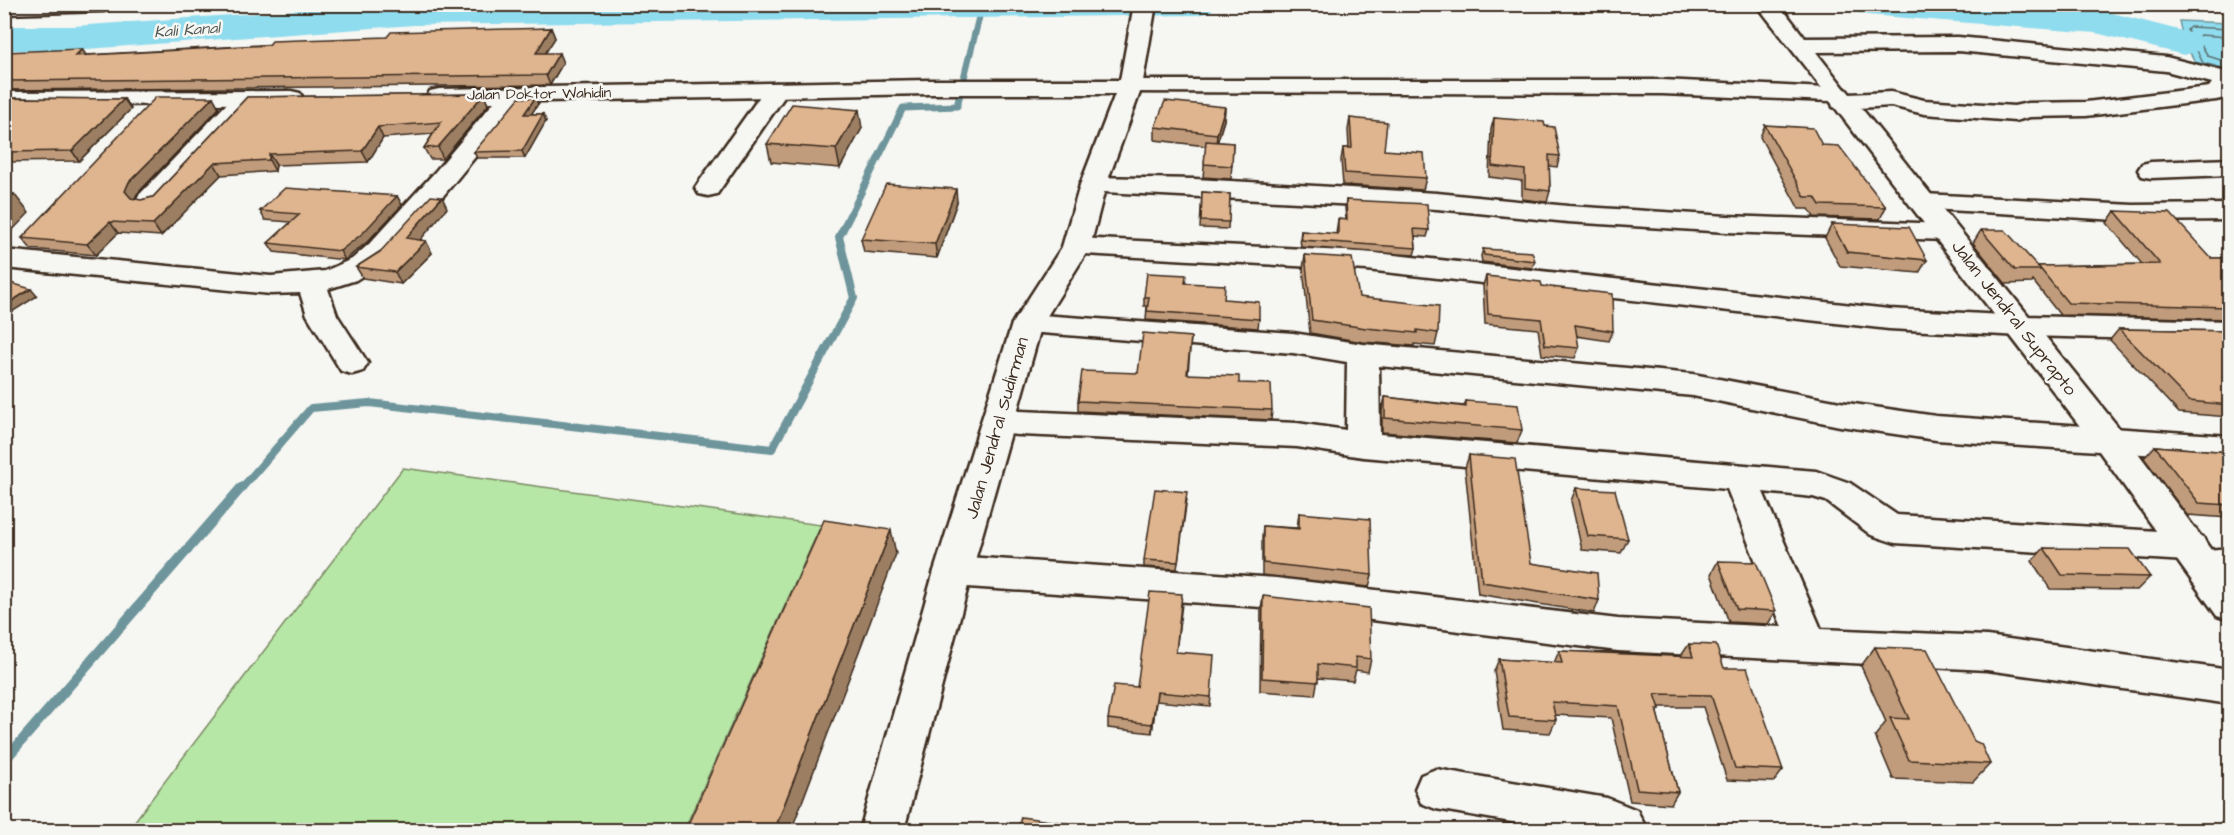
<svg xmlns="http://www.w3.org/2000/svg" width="2234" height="835" viewBox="0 0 2234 835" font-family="'Architects Daughter',sans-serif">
	<rect width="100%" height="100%" fill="#f6f6f2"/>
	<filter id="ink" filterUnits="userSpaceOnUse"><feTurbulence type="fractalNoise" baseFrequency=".0167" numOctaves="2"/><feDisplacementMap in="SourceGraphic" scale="12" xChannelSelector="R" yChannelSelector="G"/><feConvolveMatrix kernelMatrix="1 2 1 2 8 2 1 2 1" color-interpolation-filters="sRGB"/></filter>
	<g filter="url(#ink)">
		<path fill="#b7e7a6" stroke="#798862" stroke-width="1.5" d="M403 468 821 525 684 830H128Z"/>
		<path fill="#8fdcee" stroke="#6d959b" stroke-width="1.5" d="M2179 21 2229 23V77L2199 68 2184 43Z"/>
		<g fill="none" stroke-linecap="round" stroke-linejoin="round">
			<path stroke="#5d7171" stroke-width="1.5" d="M2230 29 2190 27 2187 30 2203 63 2230 70
				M2230 37 2200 35 2197 38 2208 56 2230 63"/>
			<path stroke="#6d959b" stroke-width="7" d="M849 217 903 108 957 106 981 9"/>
			<path stroke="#6d959b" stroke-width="8" d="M240 490 311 408 369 403 772 449 854 298 839 237 850 215"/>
			<path stroke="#6d959b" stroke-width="10" d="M4 761 241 488"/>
			<path fill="#8fdcee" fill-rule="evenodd" d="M385 4H1216L1210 12 1197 15 414 25 74 50H4V26H74Z
				M1849 4H2030L2097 9 2198 35 2204 43 2198 51 2184 55 2096 33 1868 15 1855 12Z"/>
			<defs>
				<path id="minor" d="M4 4H114L111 9 103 11 4 14Z
					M1756 4H1779L1805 38 1958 37 2166 57 2230 73V93L2225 98 2216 100 2086 116 2030 117 2015 121 1924 114 1891 106 1842 109 1833 107 1831 100ZM1958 51 2166 71 2212 83 2209 87 2086 102 2028 103 2014 106 1924 100 1891 92 1849 94 1816 52Z
					M777 83 786 85 789 90 717 194 708 196 699 194 695 188 699 182 768 85Z
					M513 88 522 90 525 95 522 100 439 201 384 262 356 280 328 289 337 315 368 363 363 371 352 374 341 371 307 315 300 293 271 294 4 268V250L271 276 325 271 352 259 369 244 434 173 504 90Z
					M245 92 254 94 257 99 254 104 159 207 149 209 139 207 135 201 139 195 236 94Z
					M2230 159V175L2151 178 2142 176 2138 170 2142 164 2151 162Z
					M1093 177 1195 179 1437 193 1568 206 1727 216 1945 224 1955 226 1959 232 1955 238 1945 240 1727 232 1568 222 1437 209 1084 191 1080 185 1084 179Z
					M1924 194 2133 205 2230 204V220L2133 221 1914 208 1910 202 1914 196Z
					M1076 238 1367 252 1889 309 2022 316 2230 321V341L2022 336 1889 329 1367 270 1066 253 1062 247 1066 241Z
					M1027 314 1293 333 1363 344 1693 374 1840 402 1936 416 2230 436V460L1936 440 1840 426 1693 396 1379 366 1380 434 1816 471 1850 483 1897 515 2190 533 2203 537 2208 547 2207 550 2230 548V578L2202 580 2189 575 2184 565 2186 561 1895 543 1871 535 1826 501 1813 497 1763 492 1821 629 1987 636 2230 670V704L1987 670 1618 651 1276 608 953 586 940 581 934 571 940 561 953 556 1276 578 1618 619 1782 627 1727 489 1363 457 1297 447 1000 434 988 430 983 422 988 414 1000 410 1297 423 1346 430 1347 362 1293 353 1016 331 1012 324 1016 317Z
					M1436 769 1607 798 1637 810 1647 830H1557L1436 809 1421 803 1415 789 1421 775Z"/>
				<path id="secondary" d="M1130 80H1662L1846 89 2123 433 2230 575V620L2217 616 2099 451 1830 101 1662 94 1121 92 1118 87 1121 82Z"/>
				<path id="primary" d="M1134 4H1156L1142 87 1106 185 1090 247 1042 324 972 571 904 830H860L934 571 1012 324 1062 247 1080 185 1115 94H929L439 103 430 101 427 96 430 91 439 89 929 80H1120Z
					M291 91 300 93 303 98 300 103 4 106V92Z"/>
			</defs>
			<use href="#minor" stroke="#3b2a1e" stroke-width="5"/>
			<use href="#secondary" stroke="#3b2a1e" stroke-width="5"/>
			<use href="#primary" stroke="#3b2a1e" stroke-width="5"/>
			<use href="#minor" fill="#f6f6f2" fill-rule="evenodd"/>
			<use href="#secondary" fill="#f6f6f2" fill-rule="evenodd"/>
			<use href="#primary" fill="#f6f6f2" fill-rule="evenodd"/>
		</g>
		<path fill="#c09c7b" stroke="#3b2a1e" stroke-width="1.5" d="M551 28 555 38 545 53 563 63 550 85 4 90V52L86 55Z
			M484 94 488 105 443 159H430L424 148 433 134 383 138 368 162 276 165 275 171 221 175 161 236 118 233 96 255 31 249 22 238 213 97 219 108 137 194 135 199 141 200 153 197 247 97Z
			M4 98 124 99 131 109 79 161 4 162Z
			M535 98 538 104 531 114H543L546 121 525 158H477L474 152Z
			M1225 107 1224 120 1217 142 1233 143 1231 179 1203 177 1206 146 1155 140V127Z
			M1350 118 1384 150 1426 178 1423 190 1343 185 1341 160 1343 148H1349L1348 130Z
			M1494 118 1545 126 1560 156 1557 167 1549 166 1550 191 1547 202 1522 199V181L1489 177 1491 129Z
			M1765 125 1822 145 1886 207 1880 219 1814 217 1809 209H1799L1760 137Z
			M862 128 840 168 771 162 767 144Z
			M1202 192 1230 194 1228 229 1200 228Z
			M397 196 402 205 367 242 345 260 274 252 268 243 291 222 265 220 260 211Z
			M1346 200 1429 230 1427 237 1415 236 1416 248 1414 255 1301 247 1300 238 1301 231 1336 234 1338 219 1346 220 1345 207Z
			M957 202 937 258 864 252 861 239Z
			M447 208 420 240 426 241 432 253 401 284 363 278 356 267Z
			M2115 211 2211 258H2229V319L2060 315 2033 281 2032 283 2006 284 1973 243 1981 230 2038 266 2142 264 2107 223Z
			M1832 224 1927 260 1919 273 1840 266 1825 238Z
			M1483 249 1535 261 1532 268 1482 262 1481 256Z
			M1305 255 1359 297 1438 333 1435 346 1414 344V346L1363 342 1310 333 1303 269Z
			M1486 276 1542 286 1613 331 1609 341 1576 336 1579 348 1575 358 1542 355 1538 329 1485 324 1483 285Z
			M1185 283 1224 299 1259 319 1258 328 1146 320 1147 306H1144V297Z
			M2119 329 2229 331V417L2179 413 2110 340Z
			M1191 337 1188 374 1239 383 1272 410 1271 420 1078 411V401L1138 373Z
			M1385 397 1464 406 1466 401 1522 430 1517 443 1382 432V411Z
			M2155 446 2229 452V518L2187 515 2144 458Z
			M1469 455 1531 563 1599 600 1594 613 1478 594 1465 468Z
			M1576 488 1628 539 1621 553 1582 550 1571 501Z
			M1187 499 1177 569 1144 567V560Z
			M1299 513 1372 575 1369 587 1262 575V538L1263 526 1297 528Z
			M2044 548 2150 577 2137 590 2050 589 2032 561Z
			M1718 561 1776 611 1768 624 1729 622 1711 574Z
			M1263 596 1371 659 1368 672 1356 670 1353 681 1318 678 1315 695 1260 691 1261 609Z
			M1182 604 1176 652 1211 697 1210 706 1156 701 1152 733 1108 728V719L1137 687Z
			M1689 644 1724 668 1783 770 1774 782 1727 780 1703 707H1659L1660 709 1657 713 1678 792 1671 804 1630 801 1611 718 1555 715 1556 720 1550 733 1503 730 1494 671 1499 659 1554 663 1559 651 1681 656Z
			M1875 647 1974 741 1990 764 1973 782 1893 779 1875 736 1886 722 1861 666Z"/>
		<path fill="#9c7f64" stroke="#3b2a1e" stroke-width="1.5" d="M551 28 555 38 539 63 536 53Z
			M82 49 88 58 75 56Z
			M559 53 563 63 550 85 546 75Z
			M484 94 488 105 443 159 438 147Z
			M213 97 219 108 137 194 133 202 125 191 129 182Z
			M535 98 538 104 527 121 524 114Z
			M124 99 131 109 79 161 72 151Z
			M1225 107 1224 120 1216 147 1217 134Z
			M859 110 862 128 840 168 836 149Z
			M543 114 546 121 525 158 522 151Z
			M378 127 383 138 368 162 362 151Z
			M269 154 276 165 275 171 269 160Z
			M214 163 221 175 161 236 153 224Z
			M956 189 957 202 937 258 935 244Z
			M14 194 29 213 4 239V204Z
			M397 196 402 205 367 242 345 260 340 251Z
			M442 197 447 208 412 250 406 238Z
			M110 222 118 233 96 255 87 244Z
			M426 241 432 253 401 284 395 272Z
			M31 289 37 296 4 317V306Z
			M891 530 896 554 791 831H774Z
			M1157 692 1156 701 1152 733V724Z"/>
		<path fill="#dfb58f" stroke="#3b2a1e" stroke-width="1.5" d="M551 28 536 53H559L546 75 4 81V52L82 49 75 56 269 45 272 41 387 37 391 32Z
			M484 94 438 147 424 148 441 122 378 127 362 151 269 154V160L214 163 153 224 110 222 87 244 22 238 156 97H213L129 182 125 191 131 198 141 200 153 197 247 97Z
			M4 98 124 99 72 151 4 152V135L8 132H4Z
			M519 98H535L524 114H543L522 151 474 152Z
			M1165 101 1225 107 1217 134 1155 127Z
			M792 104 859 110 836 149 767 144Z
			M1350 118 1387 122 1384 150 1424 153 1426 178 1345 173 1343 148H1352Z
			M1494 118 1544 122 1545 126 1554 127 1560 156 1549 155 1550 191 1525 188V170L1492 166Z
			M1765 125 1813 128 1822 145 1839 146 1886 207 1820 205 1815 197H1805Z
			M1206 141 1233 143 1232 166 1204 164Z
			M886 184 956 189 935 244 861 239Z
			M285 188 397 196 363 233 340 251 268 243 300 214 260 211Z
			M4 192 14 194 4 204Z
			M1202 192 1230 194 1229 222 1201 221Z
			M431 196 442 197 406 238 426 241 395 272 356 267 380 252Z
			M1346 200 1427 204 1429 230 1414 229 1416 248 1302 240 1301 231 1338 234V219L1347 220Z
			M2115 211 2170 213 2211 258H2229V307L2068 303 2038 266 2160 264Z
			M1832 224 1909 227 1927 260 1847 252Z
			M1981 230H2005L2041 270H2015Z
			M1483 249 1532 252 1535 261 1484 255Z
			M1305 255 1352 258 1359 297 1439 306 1438 333 1417 330V333L1366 328 1312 320Z
			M1147 273 1186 275 1185 283 1225 285 1224 299 1259 302V319L1147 311 1149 297H1144Z
			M1486 276 1541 282 1542 286 1612 294 1613 331 1575 325 1579 348 1545 345 1541 319 1488 314Z
			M4 281 31 289 4 306Z
			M2119 329 2229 331V405L2189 401Z
			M1143 333 1191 337 1187 374 1239 376V383L1271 384 1272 410 1078 401 1082 371 1138 373Z
			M1385 397 1466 407V401L1518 405 1522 430 1385 418Z
			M2155 446 2229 452V505L2199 503Z
			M1469 455 1515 459 1531 563 1597 573 1599 600 1482 582Z
			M1576 488 1615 490 1628 539 1588 536Z
			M1155 489 1187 492 1178 562 1144 560Z
			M1299 513 1370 519 1372 575 1263 563V526L1299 529Z
			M824 520 891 530 774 831H685Z
			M2044 548 2130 549 2150 577 2062 575Z
			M1718 561 1756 562 1776 611 1737 609Z
			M1150 592 1182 594 1176 652 1214 655 1211 697 1157 692 1152 724 1108 719 1114 685 1137 687Z
			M1263 596 1369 608 1371 659 1356 657V668L1318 664V682L1262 678Z
			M1689 644 1716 645 1724 668H1747L1783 770 1735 768 1711 695 1655 694 1660 709H1656L1678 792 1637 789 1618 706 1552 702 1556 720 1509 717 1499 659 1562 663 1559 651 1693 657Z
			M1875 647 1927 649 1974 741 1981 744 1990 764 1909 760 1890 718 1909 719Z
			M1021 817 1123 831H1017Z"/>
	</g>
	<g text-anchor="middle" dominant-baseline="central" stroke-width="5" stroke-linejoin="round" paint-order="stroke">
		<g font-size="15" fill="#3b2a1e" stroke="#f6f6f2">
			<text transform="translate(539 94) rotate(-1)">Jalan Doktor Wahidin</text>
		</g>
		<g font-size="16" font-style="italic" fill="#505652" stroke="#f6f6f2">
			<text transform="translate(187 30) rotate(-4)">Kali Kanal</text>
		</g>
		<g font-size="18" fill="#3b2a1e" stroke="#f6f6f2">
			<text transform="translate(2014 318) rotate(52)">Jalan Jendral Suprapto</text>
			<text transform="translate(997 428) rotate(-74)">Jalan Jendral Sudirman</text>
		</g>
	</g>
	<rect width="2234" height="835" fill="none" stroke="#f6f6f2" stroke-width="24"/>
	<rect x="12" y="12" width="2210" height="811" fill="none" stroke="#3b2a1e" stroke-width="2" filter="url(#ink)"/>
</svg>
